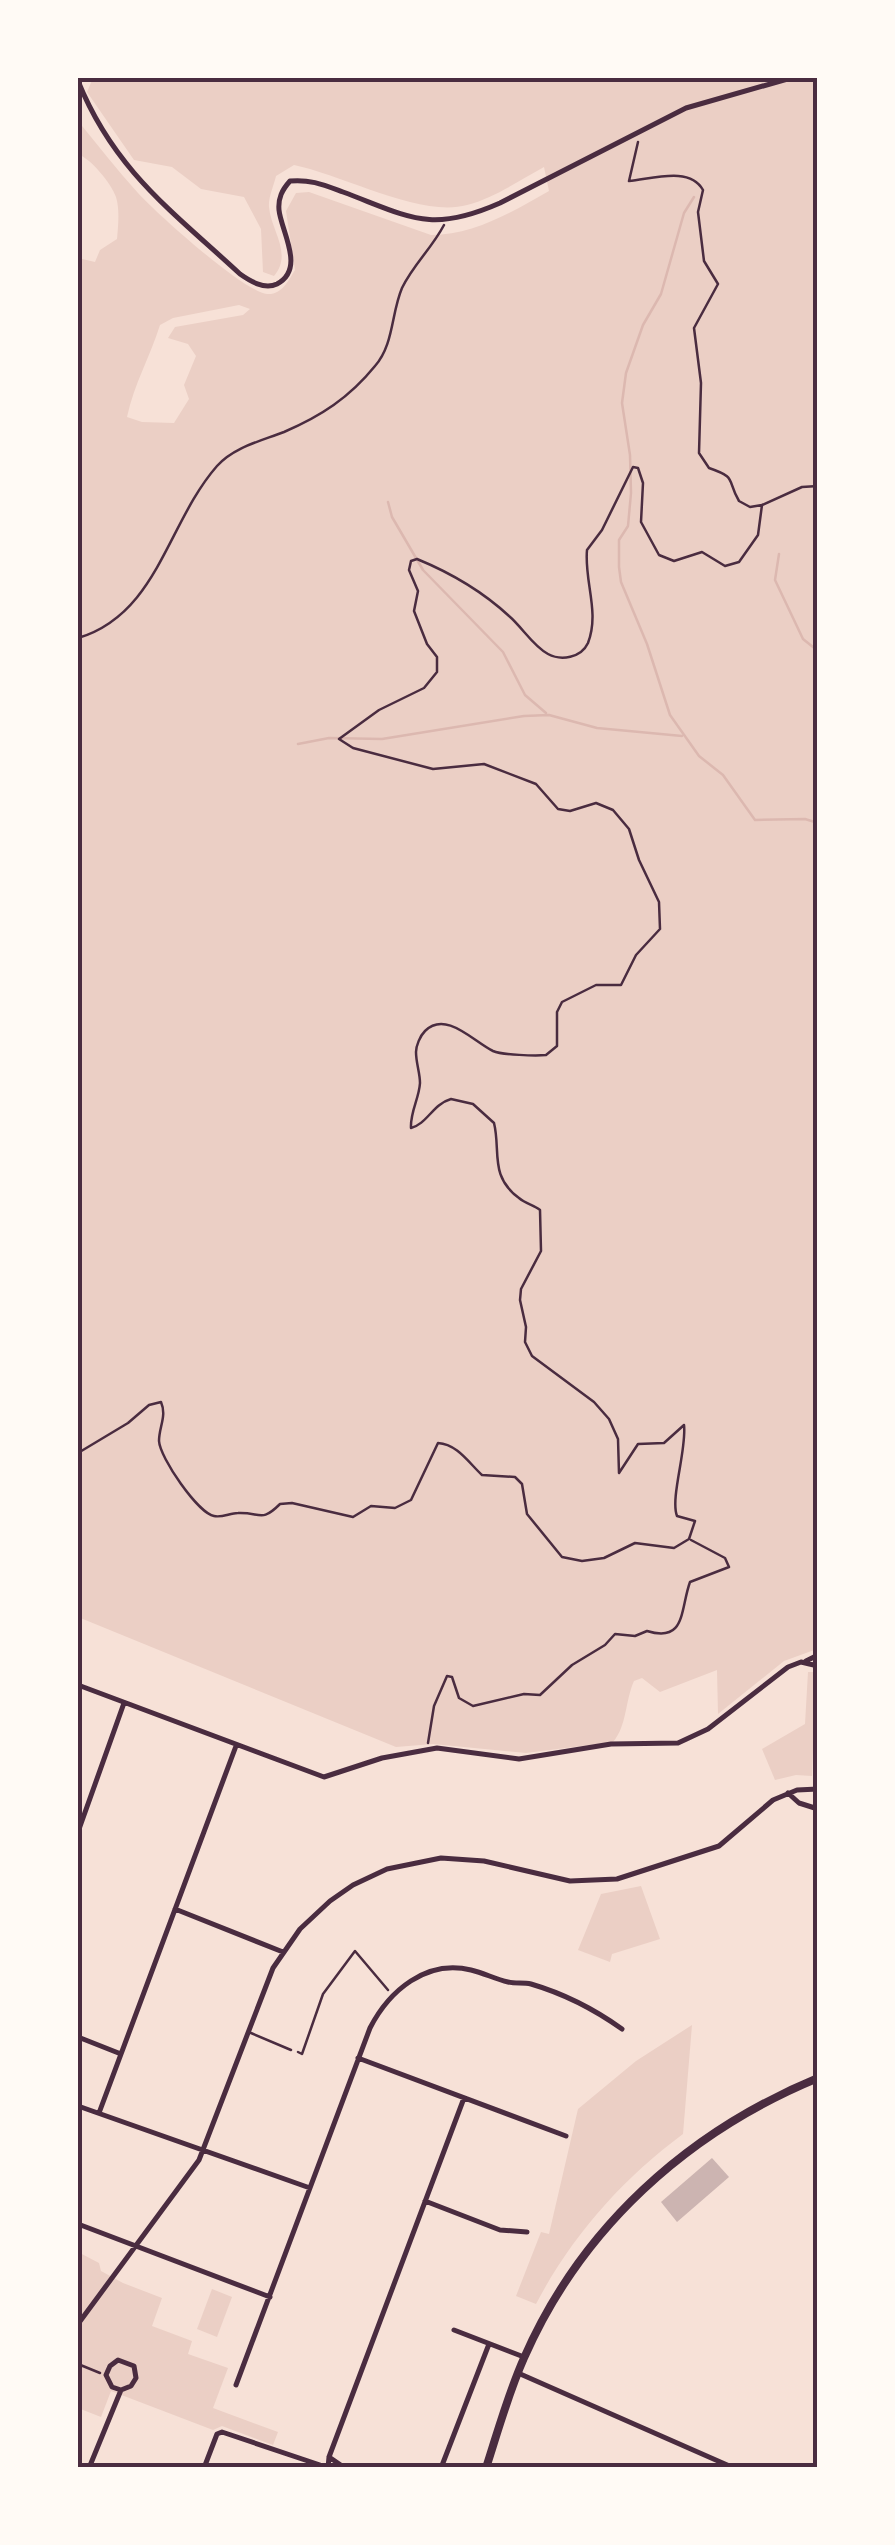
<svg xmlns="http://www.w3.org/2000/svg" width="895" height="2545" viewBox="0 0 895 2545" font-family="'Titillium Web',sans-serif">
	<rect width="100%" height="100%" fill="#f7e1d7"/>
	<path fill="#ebcfc5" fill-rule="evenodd" d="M93 78H817V1649L784 1661 718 1714 717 1670 660 1692 642 1678 634 1681C625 1701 627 1726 613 1742L526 1753 433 1744 396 1747 78 1617V258L95 262 100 250 117 239C118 227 120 210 116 197 111 183 91 159 78 154V121C98 145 117 170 138 193 156 213 244 292 267 294 282 295 288 281 295 270L286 211 296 193 309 192 431 235C474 235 512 212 549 191L544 167C520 180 494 198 467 205 421 218 343 175 294 165L276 176C274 185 268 198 269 207 271 231 293 253 274 276L263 272 261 229 244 197 201 189 172 167 134 160 87 92ZM239 305 250 309 243 315 175 327 168 338 188 344 196 356 184 385 189 399 174 423 142 422 127 417C134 384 150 357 160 325L173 318Z
		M808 1672H816L812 1776 796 1775 775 1780 762 1749 805 1724Z
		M641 1886 660 1939 612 1954 610 1962 578 1950 601 1894Z
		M692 2025 683 2134C622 2179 571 2237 536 2304L516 2296 541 2232 549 2234 578 2109 636 2061Z
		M78 2252 99 2263 101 2271 123 2283 162 2298 152 2326 192 2341 188 2354 228 2368 213 2408 278 2432 273 2445 222 2426 213 2430 111 2391 101 2417 78 2408Z
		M212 2289 232 2297 217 2337 197 2329Z"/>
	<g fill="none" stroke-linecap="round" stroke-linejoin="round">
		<path stroke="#dcb8b0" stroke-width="2.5" d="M694 197 684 213 661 294 643 325 626 373 622 403 630 455 631 493 628 526 619 540V567L621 582 647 644 670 715 699 756 723 775 755 820 805 819 818 823
			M388 502 392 517 423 570 503 652 525 695 546 713
			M779 554 775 580 803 639 818 651
			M298 744 329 738 382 739 524 716 549 715 597 728 682 736"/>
	</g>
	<path fill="#ccb4b1" d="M712 2158 729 2177 677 2222 661 2202Z"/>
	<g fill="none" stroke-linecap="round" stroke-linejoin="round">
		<path stroke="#4a2c40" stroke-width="2.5" d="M638 142 629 181C652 179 690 166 703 190L698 212 704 261 718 284 694 328 701 383 699 453 709 468C738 478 726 479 739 501L750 507 762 505
			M78 638C158 614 167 523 217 466 234 447 261 441 284 432 321 416 349 398 375 366 394 344 391 314 402 288 413 265 432 248 444 225
			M78 1453 128 1423 149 1405 161 1402C167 1416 159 1427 159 1441 160 1458 198 1513 214 1516 222 1518 230 1513 238 1513 261 1512 261 1523 280 1504L292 1503 353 1517 371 1506 395 1508 411 1500 438 1443C457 1444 469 1463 482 1475L515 1477 522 1484 527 1514 562 1557 582 1561 604 1558 635 1543 674 1548 689 1539 695 1521 677 1516C670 1498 687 1449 684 1425L664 1443 638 1444 619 1473 618 1439 609 1419 594 1402 532 1356 525 1342 526 1327 520 1300 521 1289 541 1251 540 1210C534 1205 526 1204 519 1198 489 1176 501 1151 494 1123L473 1104 451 1099C433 1104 427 1124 411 1128 410 1112 419 1099 420 1083 420 1073 416 1063 416 1052 416 1046 420 1036 425 1031 446 1010 474 1042 493 1051 502 1055 536 1056 546 1055L557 1046V1012L562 1002 596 985H621L636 955 660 929 659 902 639 860 629 829 613 810 596 803 570 811 558 809 536 784 484 764 433 769 353 748 339 739 379 710 424 688 437 672V657L427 644 414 611 418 591 409 570 411 561 417 559C451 573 482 591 509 616 522 627 533 646 548 654 561 661 581 658 588 643 600 612 584 581 587 550L602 530 633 467 638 468 643 483 641 522 659 555 674 561 702 552 725 566 739 562 758 535 762 505 802 487 818 486
			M428 1743 434 1706 447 1676 452 1677 459 1698 473 1706 524 1694 540 1695 572 1665 605 1645 615 1634 635 1636 647 1631C686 1643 680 1610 690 1582L729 1567 725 1558 691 1540
			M298 2052 302 2054 323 1994 355 1951 388 1990
			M78 2364 100 2373"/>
		<path stroke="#4a2c40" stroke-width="2.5" d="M251 2033 291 2050"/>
		<path stroke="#4a2c40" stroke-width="5" d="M78 81C114 170 172 211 240 274 250 281 264 290 277 284 306 269 281 231 279 210 278 198 282 190 290 181 310 179 324 185 343 192 410 217 430 234 500 203L686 108 791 78
			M806 1661 818 1655
			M78 1685 324 1777 382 1758 437 1748 519 1759 611 1744 678 1743 708 1729 788 1667 801 1662 818 1666
			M788 1793 799 1803 818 1809
			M78 1832 124 1703
			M175 1909 283 1952
			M78 2037 121 2054
			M358 2058 566 2136
			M78 2106 310 2188
			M99 2113 236 1746
			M425 2201 500 2230 527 2232
			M78 2224 270 2297
			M78 2324 199 2160 273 1968 300 1929 330 1901 353 1885 387 1869 441 1858 484 1861 570 1881 617 1879 719 1846 773 1800 797 1790 818 1789
			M454 2330 524 2357
			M518 2373 734 2468
			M236 2385 370 2028C389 1991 426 1959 471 1970 484 1973 495 1979 508 1982 516 1984 523 1982 531 1984 565 1994 594 2009 622 2029
			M329 2457 345 2468
			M89 2468 121 2390 131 2386 136 2378 134 2366 118 2360 110 2366 106 2375 112 2387 121 2390
			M204 2468 217 2434 222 2432 320 2465
			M328 2468 329 2457 464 2098
			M441 2468 489 2344"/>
		<path stroke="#4a2c40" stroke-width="8" d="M486 2468C498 2431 508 2394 524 2358 581 2228 687 2132 818 2078"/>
	</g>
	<rect width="895" height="2545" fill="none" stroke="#fffaf5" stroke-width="160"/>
	<rect x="80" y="80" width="735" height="2385" fill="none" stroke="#4a2c40" stroke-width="4"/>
</svg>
